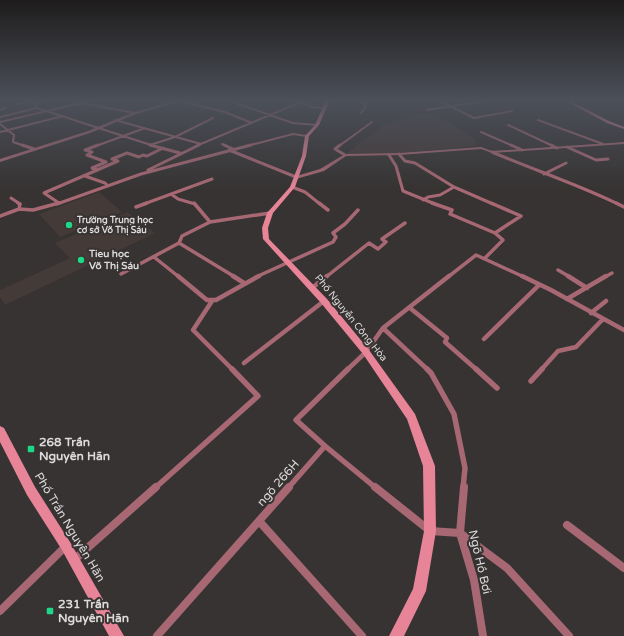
<svg xmlns="http://www.w3.org/2000/svg" width="624" height="636" viewBox="0 0 624 636" font-family="'Varela Round',sans-serif">
	<rect width="100%" height="100%" fill="#363332"/>
	<path fill="#443a37" d="M426 113 446 121 476 139 475 146 384 154H346L386 123Z
		M99 192 122 212 60 237 39 214Z
		M127 212 155 233 5 305 0 297V290L70 258 55 243Z"/>
	<g fill="none" stroke-linecap="round" stroke-linejoin="round">
		<path stroke="#a76873" stroke-width="2" d="M28 100 34 103 37 108 154 146
			M293 100 301 102
			M438 100 474 118 512 111
			M179 101 225 112 252 123
			M34 103 47 100
			M80 103 135 113
			M17 104 29 101
			M238 104 293 123 317 125
			M0 110 5 108
			M427 110 492 100
			M361 113 365 108 366 100
			M0 117 37 108
			M115 120 201 144
			M538 120 603 144
			M0 122 94 100
			M0 124 14 135 13 142 25 146
			M508 125 553 146
			M0 132 63 116
			M481 132 513 146
			M222 144 227 146
			M150 145 175 137 213 118
			M96 146 145 128
			M196 146 301 102 312 107 324 108
			M247 146 293 134 307 136
			M339 146 372 122"/>
		<path stroke="#a76873" stroke-width="3" d="M22 145 34 149
			M150 145 180 153
			M224 145 233 149
			M340 145 335 149 345 155
			M511 145 522 150
			M551 145 557 148
			M567 147 596 160 608 159
			M229 150 296 177
			M492 152C534 170 577 184 618 204
			M399 154 405 161 415 163 454 187
			M389 155 396 166 403 191 435 204
			M98 170 92 168 106 162 87 155 92 152 85 150 98 145
			M148 170 199 145
			M544 174 566 163
			M85 176 105 183 108 186
			M292 187 305 192 320 204
			M171 194 178 199 195 204
			M11 198 20 204
			M423 200 428 197 440 195 454 187 493 204
			M59 203 44 193 118 161 112 159 127 153 139 157 143 155 147 156 163 148
			M57 204 141 174 251 145
			M144 204 212 179"/>
		<path stroke="#a76873" stroke-width="3.5" d="M18 203 20 204 19 209
			M194 203 210 222 270 213
			M319 203 328 210
			M432 203 452 210 450 214 495 233 503 240 485 258
			M491 203 521 216 495 233
			M616 203 624 207
			M136 207 147 203
			M0 216 19 209 33 210 59 203
			M179 243 235 277
			M154 257 179 277
			M558 270 570 277
			M121 274 179 243 182 236 210 222
			M256 277 333 242 336 237 333 233 345 224 358 210
			M326 277 369 243 378 249 386 242 382 239 405 223
			M448 277 476 255 524 277
			M605 277 612 273"/>
		<path stroke="#a76873" stroke-width="4.5" d="M178 276 207 300H216L259 276
			M233 276 244 283
			M522 276 551 290 624 330
			M568 276 587 288
			M312 288 327 276
			M567 299 606 276
			M212 301 193 330 233 370
			M410 308 447 338 445 342 477 370
			M591 313 606 301
			M383 328 428 370
			M484 339 539 285
			M244 363 324 301
			M347 370 366 352 383 328 449 276
			M541 370 558 351 576 347 603 319"/>
		<path stroke="#a76873" stroke-width="5.5" d="M427 369 431 373 454 414 465 468 463 488
			M476 369 497 388
			M531 381 542 369
			M325 446 376 488
			M155 488 258 396 232 369
			M288 488 325 446 296 420 348 369"/>
		<path stroke="#a76873" stroke-width="8" d="M375 487 430 531 460 533 507 568 569 636
			M464 487 460 533 474 580 483 636
			M259 521 362 636
			M567 525 624 568
			M74 560 156 487
			M0 611 66 546
			M157 636 289 487"/>
		<path fill="#a76873" fill-rule="evenodd" d="M179 100H184L136 114 90 133 0 162V159L88 131 134 112Z
			M624 142V144L492 153 481 149 399 155 346 156 324 171 296 179 293 177 320 169 345 154 399 153 481 147 492 151Z"/>
		<path fill="#e78497" fill-rule="evenodd" d="M326 100H330L319 125 309 136 306 156 295 187 273 213 268 228 269 239 327 299 369 350 415 414 435 466 436 531 426 591 404 636H389L413 589 424 531 423 466 407 419 363 354 321 303 263 239 262 228 267 213 290 187 302 156 305 136 315 125Z
			M564 100H568L609 121 624 127V129L607 123Z
			M0 426 4 428 35 487 70 542 124 636H109L62 550 27 495 0 442Z"/>
	</g>
	<linearGradient id="sky" x2="0" y2="1"><stop stop-color="#1e1c1c"/><stop offset="0.53" stop-color="#4c505a"/><stop offset="1" stop-color="#4c505a" stop-opacity="0"/></linearGradient>
	<rect width="624" height="189" fill="url(#sky)"/>
	<g fill="#1fd887" stroke="#363332" stroke-width="1.5">
		<circle cx="69" cy="225" r="4"/>
		<circle cx="81" cy="260" r="4"/>
		<rect x="27" y="445" width="8" height="8" rx="2"/>
		<rect x="46" y="607" width="8" height="8" rx="2"/>
	</g>
	<g text-anchor="middle" dominant-baseline="central" stroke-width="4" stroke-linejoin="round" paint-order="stroke">
		<g font-size="9" font-weight="bold" fill="#dcdada" stroke="#363332" text-anchor="start">
			<text x="77" y="220">Trường Trung học<tspan x="77" dy="10">cơ sở Võ Thị Sáu</tspan></text>
		</g>
		<g font-size="10" font-weight="bold" fill="#dcdada" stroke="#363332" text-anchor="start">
			<text x="89" y="254">Tieu học<tspan x="89" dy="12">Võ Thị Sáu</tspan></text>
		</g>
		<g font-size="10" fill="#dcdada" stroke="#363332">
			<text transform="translate(351 318) rotate(51)">Phố Nguyễn Công Hòa</text>
		</g>
		<g font-size="12" font-weight="bold" fill="#dcdada" stroke="#363332" text-anchor="start">
			<text x="39" y="442">268 Trần<tspan x="39" dy="14">Nguyên Hãn</tspan></text>
			<text x="58" y="604">231 Trần<tspan x="58" dy="14">Nguyên Hãn</tspan></text>
		</g>
		<g font-size="12" fill="#dcdada" stroke="#363332">
			<text transform="translate(278 483) rotate(-49)">ngõ 266H</text>
			<text transform="translate(70 527) rotate(59)">Phố Trần Nguyên Hãn</text>
			<text transform="translate(480 562) rotate(77)">Ngõ Hồ Bơi</text>
		</g>
	</g>
</svg>
